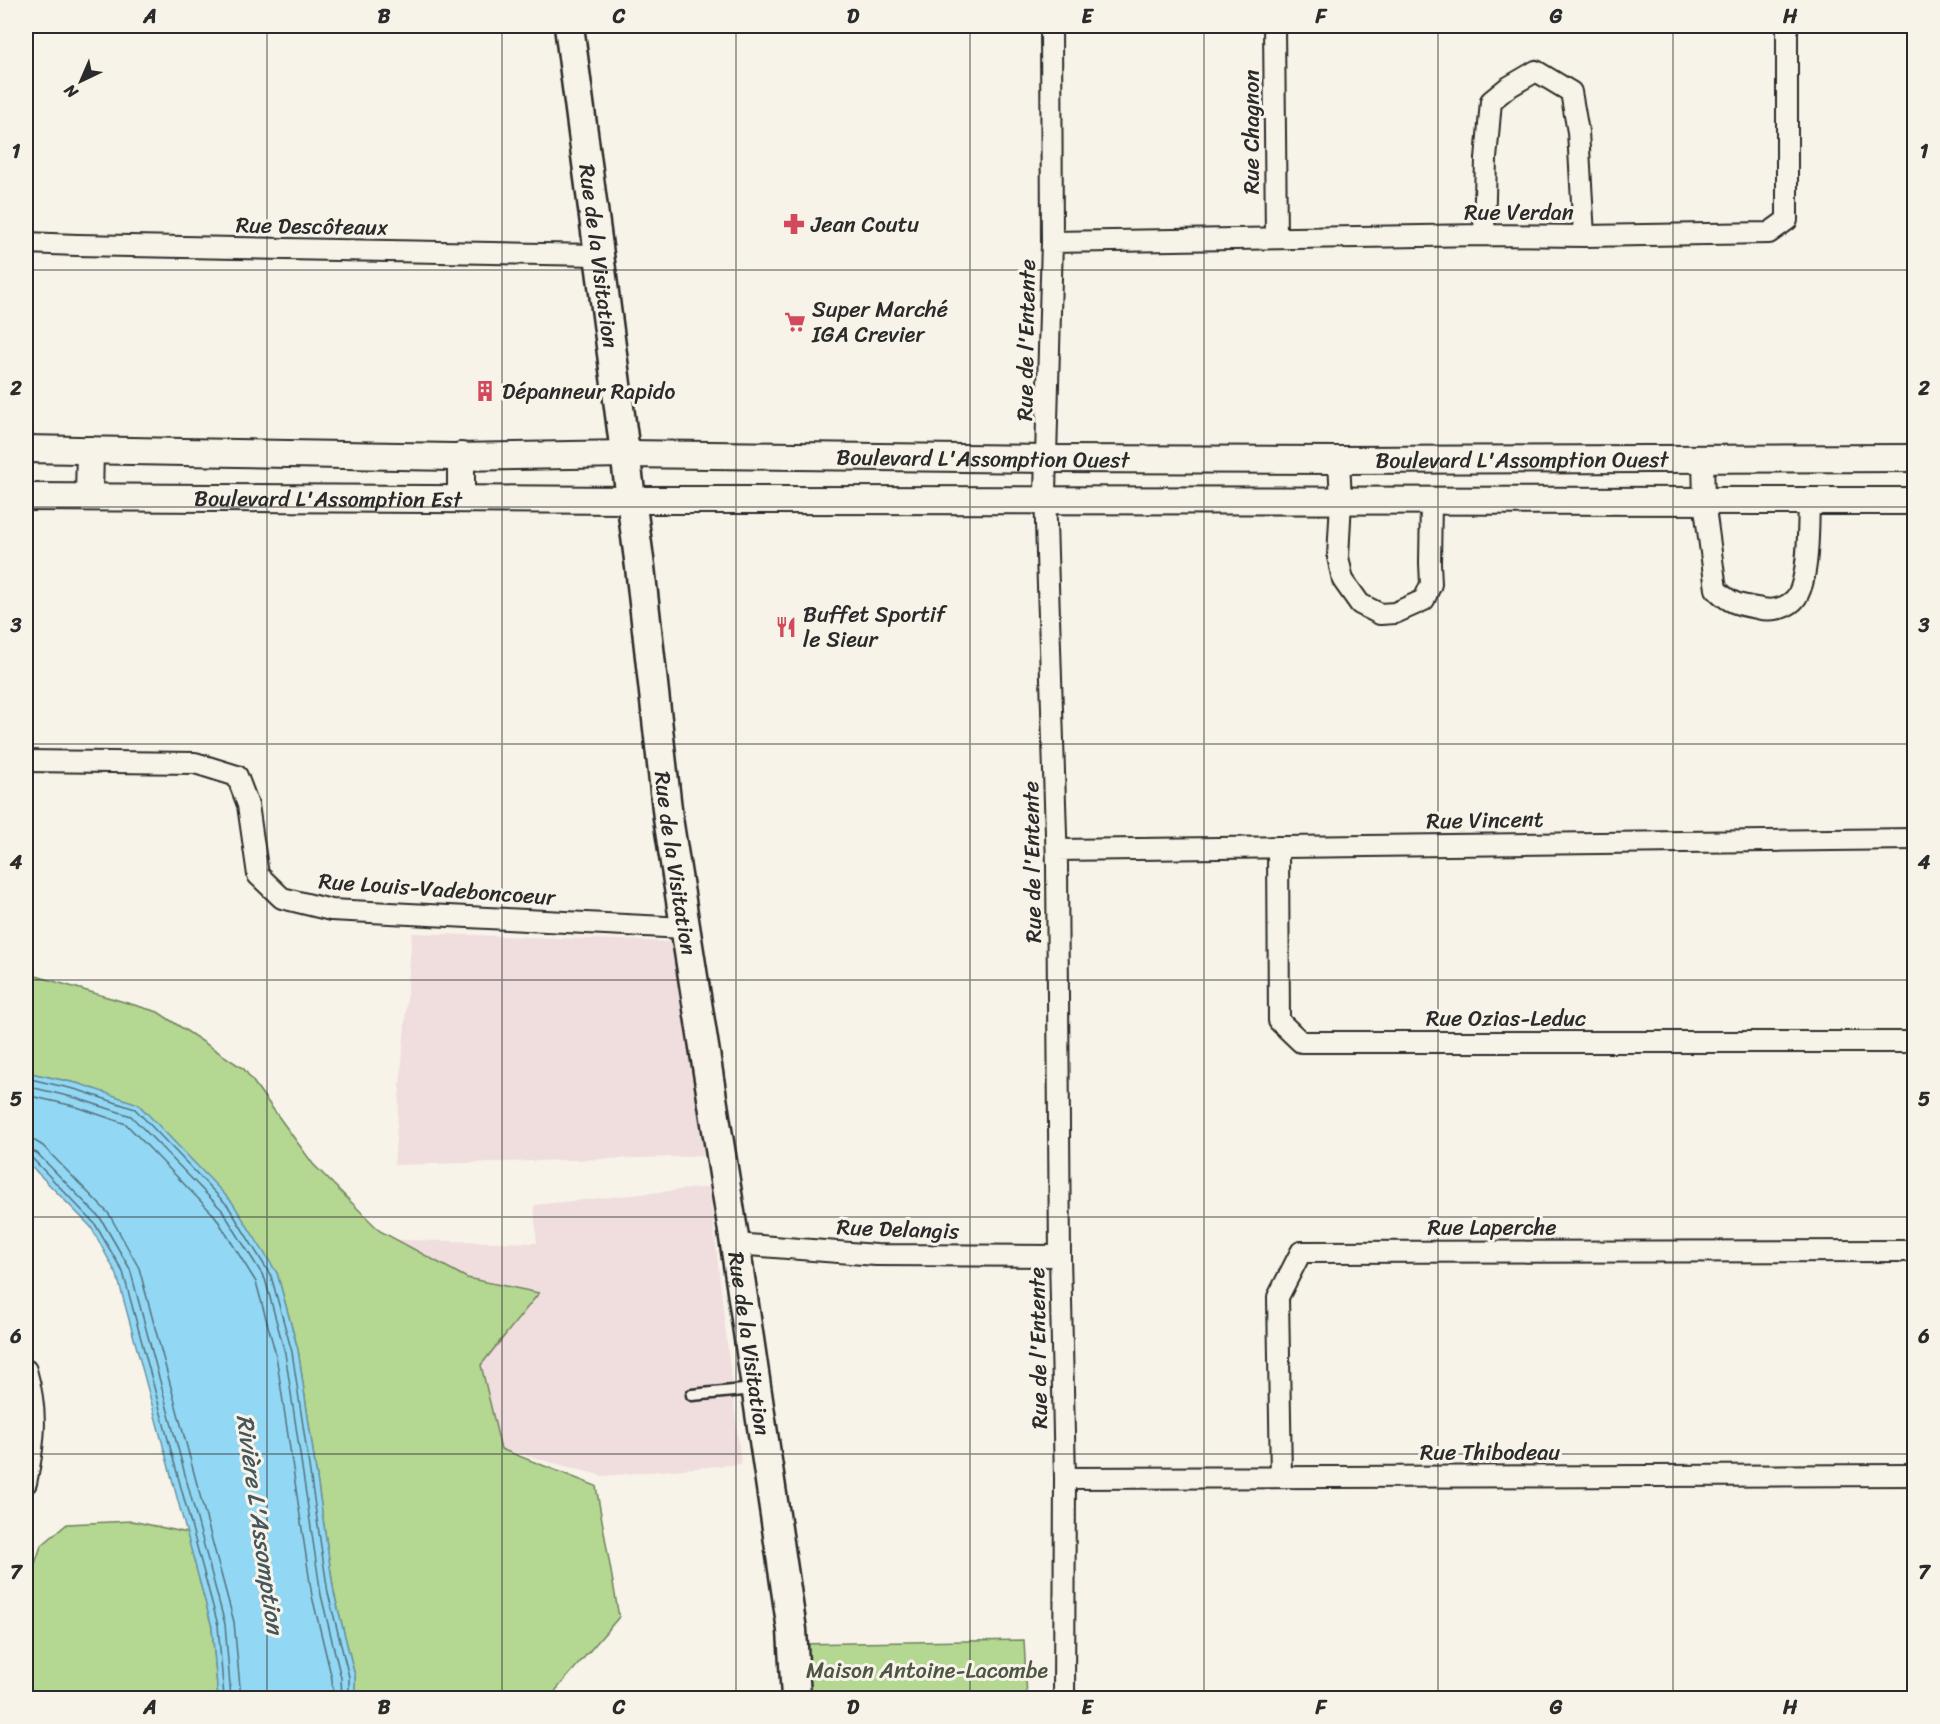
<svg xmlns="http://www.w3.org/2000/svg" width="1940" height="1724" viewBox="0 0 1940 1724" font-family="Sriracha,sans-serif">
	<rect width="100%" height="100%" fill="#f7f3e8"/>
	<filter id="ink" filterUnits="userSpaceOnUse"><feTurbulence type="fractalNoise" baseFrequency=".0167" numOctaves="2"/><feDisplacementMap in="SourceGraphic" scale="12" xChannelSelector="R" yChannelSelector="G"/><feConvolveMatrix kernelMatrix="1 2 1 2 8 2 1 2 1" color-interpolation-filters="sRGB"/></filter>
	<g filter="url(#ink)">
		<path fill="#f0ddde" d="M412 933 674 942 704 1156 394 1165Z
			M709 1187 741 1464 603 1476 501 1449 359 1239 537 1243 534 1205Z"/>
		<path fill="#b4d791" stroke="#70815e" stroke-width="1.5" d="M26 973 158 1012 244 1069 313 1164 380 1231 467 1278 539 1293 481 1365 501 1449 596 1486 619 1617 556 1690 555 1698H355V1676L334 1593 298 1350 277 1273 80 1084 26 1072Z
			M132 1521 187 1533 212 1627 218 1698H26V1590L41 1546 67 1524Z
			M1024 1640 1027 1698H800L797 1644Z"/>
		<path fill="#92d8f4" stroke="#6993a4" stroke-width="1.5" d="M26 1072 80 1084 138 1104 232 1202 277 1273 298 1350 334 1593 355 1676V1698H218L212 1627 117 1275 91 1227 26 1161Z"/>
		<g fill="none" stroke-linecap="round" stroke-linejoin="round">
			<path stroke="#54707b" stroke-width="1.5" d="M26 1078 78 1090 135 1109 228 1206 271 1276 292 1352 328 1593 349 1677V1698
				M26 1086 76 1098 131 1116 222 1210 265 1279 285 1353 321 1595 341 1678 342 1698
				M26 1095 74 1106 126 1124 215 1216 256 1282 276 1355 312 1596 332 1679 333 1698
				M26 1140 35 1141 43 1146 109 1214 139 1268 234 1622 241 1698
				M26 1149 37 1153 101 1219 130 1269 225 1624 231 1698
				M26 1156 32 1158 95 1224 123 1272 218 1625 224 1698"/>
			<defs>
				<path id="service" d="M692 1395 754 1389"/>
				<path id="minor" d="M1051 26 1052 242 1045 492 1057 865 1060 1256 1065 1478 1064 1698
					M1274 26 1276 238
					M1484 235 1486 159 1491 101 1507 88 1536 71 1571 92 1578 132 1584 236
					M1052 242 1484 235 1584 236 1769 233 1787 220V26
					M26 243 77 245 598 255
					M1703 459 1704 501 1716 589C1729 603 1739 605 1757 608 1769 611 1783 610 1793 601 1810 586 1808 524 1809 501
					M1339 460 1341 501 1338 557 1343 580 1360 604 1380 614 1395 613 1424 600 1431 584 1430 563 1431 501
					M26 761 195 763 237 776 248 805 258 875 282 898 331 910 685 928
					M1278 847 1279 1021 1301 1042H1914
					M1057 850 1914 839
					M735 1244 876 1255 1060 1256
					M26 1370C38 1412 35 1440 26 1483
					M1281 1477 1278 1297 1301 1252 1914 1251
					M1065 1478 1914 1475"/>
				<g id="tertiary">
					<path id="s1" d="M26 449 453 457 625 454 1046 459 1339 460 1914 458"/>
					<path d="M461 456V499"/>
					<path id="s2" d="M26 497 631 500 1914 501"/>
					<path d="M89 497 90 450"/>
				</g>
				<g id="secondary">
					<path id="s3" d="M569 26 640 567 668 818 735 1244 792 1630 796 1698"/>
				</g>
			</defs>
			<use href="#service" stroke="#2b2b2b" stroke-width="15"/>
			<use href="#minor" stroke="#2b2b2b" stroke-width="24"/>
			<use href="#tertiary" stroke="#2b2b2b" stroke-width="30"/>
			<use href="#secondary" stroke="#2b2b2b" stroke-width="33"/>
			<use href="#service" stroke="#f7f3e8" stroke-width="10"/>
			<use href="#minor" stroke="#f7f3e8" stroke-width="20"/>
			<use href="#tertiary" stroke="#f7f3e8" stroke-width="26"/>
			<use href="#secondary" stroke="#f7f3e8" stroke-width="28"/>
		</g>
	</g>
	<path fill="none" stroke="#2b2b2b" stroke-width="1.5" stroke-opacity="0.55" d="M267 26V1698M502 26V1698M736 26V1698M970 26V1698M1204 26V1698M1438 26V1698M1673 26V1698M26 270H1914M26 507H1914M26 744H1914M26 980H1914M26 1217H1914M26 1454H1914"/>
	<defs>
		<symbol id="pharmacy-bare" viewBox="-9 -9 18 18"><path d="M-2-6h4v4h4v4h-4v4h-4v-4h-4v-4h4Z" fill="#d1495b" stroke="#f7f3e8" stroke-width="2.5" paint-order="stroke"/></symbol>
		<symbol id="supermarket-bare" viewBox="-9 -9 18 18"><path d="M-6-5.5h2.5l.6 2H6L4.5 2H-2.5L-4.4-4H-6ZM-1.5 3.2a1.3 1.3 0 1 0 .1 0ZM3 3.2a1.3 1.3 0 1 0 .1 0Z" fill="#d1495b" stroke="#f7f3e8" stroke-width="2.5" paint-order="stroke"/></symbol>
		<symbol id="building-bare" viewBox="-9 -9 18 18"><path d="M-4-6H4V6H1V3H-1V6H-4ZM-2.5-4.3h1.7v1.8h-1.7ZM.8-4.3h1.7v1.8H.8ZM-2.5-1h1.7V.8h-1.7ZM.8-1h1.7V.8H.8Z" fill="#d1495b" stroke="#f7f3e8" stroke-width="2.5" paint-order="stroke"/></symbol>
		<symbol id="restaurant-bare" viewBox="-9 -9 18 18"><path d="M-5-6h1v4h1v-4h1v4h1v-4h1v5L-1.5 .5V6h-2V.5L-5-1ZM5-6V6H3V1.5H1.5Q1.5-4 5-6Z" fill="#d1495b" stroke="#f7f3e8" stroke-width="2.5" paint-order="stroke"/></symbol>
	</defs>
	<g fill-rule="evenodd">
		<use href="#pharmacy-bare" x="779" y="209" width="30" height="30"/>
		<use href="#supermarket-bare" x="780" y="307" width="30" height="30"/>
		<use href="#building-bare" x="470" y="376" width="30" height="30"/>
		<use href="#restaurant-bare" x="771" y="612" width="30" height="30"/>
	</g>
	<g text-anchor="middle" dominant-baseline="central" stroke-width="6" stroke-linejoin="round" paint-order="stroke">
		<g font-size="22" fill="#2b2b2b" stroke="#f7f3e8">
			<text transform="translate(1251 132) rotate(-90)">Rue Chagnon</text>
			<text x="1519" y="212">Rue Verdan</text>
			<text transform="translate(312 226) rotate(1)">Rue Descôteaux</text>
			<text stroke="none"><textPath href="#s3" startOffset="232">Rue de la Visitation</textPath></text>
			<text transform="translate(1026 340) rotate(-89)">Rue de l'Entente</text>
			<text stroke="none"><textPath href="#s1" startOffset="957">Boulevard L'Assomption Ouest</textPath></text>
			<text stroke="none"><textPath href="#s1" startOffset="1496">Boulevard L'Assomption Ouest</textPath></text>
			<text stroke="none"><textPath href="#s2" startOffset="302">Boulevard L'Assomption Est</textPath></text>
			<text transform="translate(1485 820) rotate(-1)">Rue Vincent</text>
			<text transform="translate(1032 862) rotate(-91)">Rue de l'Entente</text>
			<text stroke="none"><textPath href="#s3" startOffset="844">Rue de la Visitation</textPath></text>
			<text transform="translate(437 889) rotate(4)">Rue Louis-Vadeboncoeur</text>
			<text x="1506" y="1018">Rue Ozias-Leduc</text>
			<text x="1492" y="1227">Rue Laperche</text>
			<text transform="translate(898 1229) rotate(2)">Rue Delangis</text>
			<text stroke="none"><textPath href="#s3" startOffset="1330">Rue de la Visitation</textPath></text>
			<text transform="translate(1038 1348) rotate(-91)">Rue de l'Entente</text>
			<text x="1490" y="1452">Rue Thibodeau</text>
		</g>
		<g font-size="22" fill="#2b2b2b" stroke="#f7f3e8" text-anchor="start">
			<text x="811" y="224">Jean Coutu</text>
			<text x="812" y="309">Super Marché<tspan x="812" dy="25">IGA Crevier</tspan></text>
			<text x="502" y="391">Dépanneur Rapido</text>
			<text x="803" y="614">Buffet Sportif<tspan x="803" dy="25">le Sieur</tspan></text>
		</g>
		<g font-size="22" fill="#4d5644" stroke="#f7f3e8">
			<text x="927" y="1670">Maison Antoine-Lacombe</text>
		</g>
		<g font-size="24" font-style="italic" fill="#45565d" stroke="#f7f3e8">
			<text transform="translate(260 1524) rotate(82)">Rivière L'Assomption</text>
		</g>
	</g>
	<rect width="1940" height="1724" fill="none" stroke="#f7f3e8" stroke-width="66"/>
	<g transform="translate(81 81) rotate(224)" stroke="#f7f3e8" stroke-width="4.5" paint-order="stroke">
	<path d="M0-4.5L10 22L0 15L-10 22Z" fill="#2b2b2b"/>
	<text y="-9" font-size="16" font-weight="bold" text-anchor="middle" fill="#2b2b2b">N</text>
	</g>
	<rect x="33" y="33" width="1874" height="1658" fill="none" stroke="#2b2b2b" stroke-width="2"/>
	<g font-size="20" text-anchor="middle" font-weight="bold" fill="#2b2b2b">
		<text x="150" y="23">A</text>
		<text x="384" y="23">B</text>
		<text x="619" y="23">C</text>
		<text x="853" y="23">D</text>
		<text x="1087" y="23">E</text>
		<text x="1321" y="23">F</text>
		<text x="1556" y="23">G</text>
		<text x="1790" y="23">H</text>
		<text x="16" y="158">1</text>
		<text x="1924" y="158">1</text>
		<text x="16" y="395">2</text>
		<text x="1924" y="395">2</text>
		<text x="16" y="632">3</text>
		<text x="1924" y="632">3</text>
		<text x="16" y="869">4</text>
		<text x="1924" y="869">4</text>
		<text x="16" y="1106">5</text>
		<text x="1924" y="1106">5</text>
		<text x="16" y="1343">6</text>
		<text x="1924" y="1343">6</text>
		<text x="16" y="1579">7</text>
		<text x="1924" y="1579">7</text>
		<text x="150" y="1714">A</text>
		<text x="384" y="1714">B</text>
		<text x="619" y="1714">C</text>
		<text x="853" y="1714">D</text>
		<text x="1087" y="1714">E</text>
		<text x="1321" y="1714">F</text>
		<text x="1556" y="1714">G</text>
		<text x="1790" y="1714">H</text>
	</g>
</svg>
